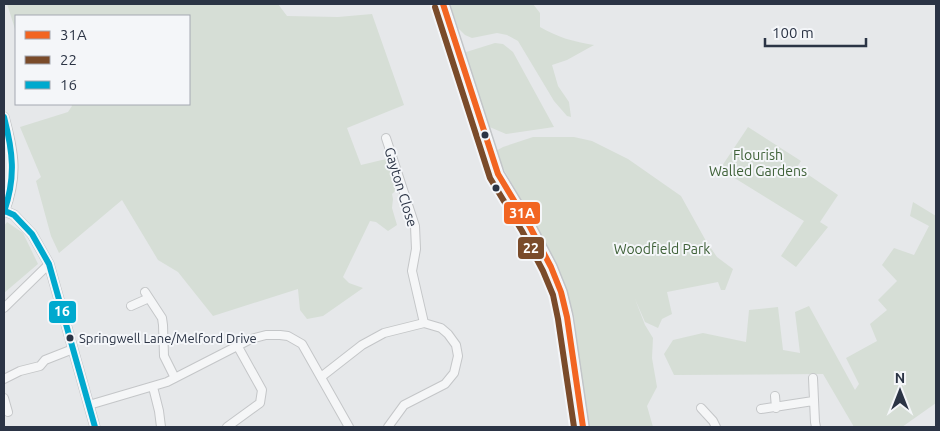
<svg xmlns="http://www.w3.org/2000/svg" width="940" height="431" viewBox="0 0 940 431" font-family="Ubuntu,sans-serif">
	<rect width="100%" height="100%" fill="#e6e8ea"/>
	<path fill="#d6ded6" d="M7 4H278L287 16 338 17 372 14 404 105 347 128 361 165 386 159 388 160C392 171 402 187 392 194L393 199 392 208 397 225 388 231 376 222 370 221 343 277 349 283 363 288 323 316 307 319 300 310 298 289 213 316 178 272 158 260 122 200 59 253 51 236 36 181 41 177 20 127 68 112 72 106 71 104H189V16H16V32Z
		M450 4H533L540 13V27C557 37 574 42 594 45L567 60 552 65 558 86 569 102 571 117 567 116 554 101 518 41 507 35 497 33 472 38 465 35 458 28Z
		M495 43 503 44 513 52 554 127 506 134 485 125 463 53Z
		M748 127 801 161 797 167 838 195 820 222 828 227 796 267 781 256 804 221 720 169Z
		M533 137H574L592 141 628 159 681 196 706 241 717 257 733 269 725 290H721L718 282 667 292 672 314 662 319 658 328 645 322 635 299 645 325 653 338 652 358 657 387 647 406 653 427H588L574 316 555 260 494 152 503 147Z
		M913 202 936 216V403L902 427H854L823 374 674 375 664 354 673 340 703 333 746 342 749 310 778 307 783 350 800 353 795 312 809 306 855 390 859 384 846 358 877 341 870 324 887 310 878 300 897 281 882 265 894 248 914 255 929 226 910 216Z
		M7 222 23 233 38 264 4 293V226Z"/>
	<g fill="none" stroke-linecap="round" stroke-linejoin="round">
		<defs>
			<path id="minor" d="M386 138 415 226 416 249 412 271 424 323
				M145 292 162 318 163 325 164 356 175 378
				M131 306 149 298
				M4 308 49 264
				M321 377 362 345 384 333 424 323 441 328 448 334 456 345 458 356 454 373 445 384 404 405 388 427
				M813 378 815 422 816 427
				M4 379 20 371 40 366 45 360 73 349
				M153 387 159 411 161 427
				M775 396 776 408
				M4 398 8 412
				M89 405 167 382 251 339 266 335H280L288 336 302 344 349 427
				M701 408 713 421 716 427
				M761 409 813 401
				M227 427 260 403 262 390 237 345"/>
			<path id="tertiary" d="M4 117C14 153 18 176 4 212
				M5 211 14 215 32 234 49 264 95 427"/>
			<path id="primary" d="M443 4 498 174 530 227 551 267 561 292 567 317 583 427"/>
		</defs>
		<use href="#minor" stroke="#c4c6c8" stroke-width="10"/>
		<use href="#tertiary" stroke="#c4c6c8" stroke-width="11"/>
		<use href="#primary" stroke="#c2c5c8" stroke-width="14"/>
		<use href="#minor" stroke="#f5f6f7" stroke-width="8"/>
		<use href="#tertiary" stroke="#f5f6f7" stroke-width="9"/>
		<use href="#primary" stroke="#f8f8f8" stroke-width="11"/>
		<defs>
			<path id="bus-1" d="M443 4 498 174 530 227 551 267 561 292 567 317 583 427"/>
			<path id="bus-2" d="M435 7 490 178 522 231 543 271 553 295 558 319 574 427"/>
			<path id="bus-3" d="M4 117C13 152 16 177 4 212
				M5 211 14 215 32 234 49 264 95 427"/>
		</defs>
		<use href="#bus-1" stroke="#f4f6f9" stroke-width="10"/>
		<use href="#bus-2" stroke="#f4f6f9" stroke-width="10"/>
		<use href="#bus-3" stroke="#f4f6f9" stroke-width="10"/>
		<use href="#bus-1" stroke="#f26522" stroke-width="6"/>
		<use href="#bus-2" stroke="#7a4b2a" stroke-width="6"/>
		<use href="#bus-3" stroke="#00a9ce" stroke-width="6"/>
	</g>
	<g fill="#2b3445" stroke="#f4f6f9" stroke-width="2">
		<circle cx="485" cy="135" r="4.5"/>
		<circle cx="496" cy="188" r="4.5"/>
		<circle cx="70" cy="338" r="4.5"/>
	</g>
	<g text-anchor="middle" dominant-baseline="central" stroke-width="4" stroke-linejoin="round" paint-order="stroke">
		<g font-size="13" fill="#2b3445" stroke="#f4f6f9" text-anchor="start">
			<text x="79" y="338">Springwell Lane/Melford Drive</text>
		</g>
		<g font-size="14" fill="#3f6138" stroke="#f4f6f9">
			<text x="758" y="155">Flourish<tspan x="758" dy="16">Walled Gardens</tspan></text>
			<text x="662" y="249">Woodfield Park</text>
		</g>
		<g font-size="14" fill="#2b3445" stroke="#f4f6f9">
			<text transform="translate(401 187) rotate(73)">Gayton Close</text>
		</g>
	</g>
	<g stroke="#f4f6f9" stroke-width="2">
		<rect x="503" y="201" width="38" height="24" rx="5" fill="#f26522"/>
		<rect x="517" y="236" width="28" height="24" rx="5" fill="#7a4b2a"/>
		<rect x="48" y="300" width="29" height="24" rx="5" fill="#00a9ce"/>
	</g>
	<g font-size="14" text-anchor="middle" font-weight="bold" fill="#fff">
		<text x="522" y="218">31A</text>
		<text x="531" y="253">22</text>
		<text x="62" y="316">16</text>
	</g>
	<rect width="940" height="431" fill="none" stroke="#2b3445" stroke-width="10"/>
	<rect x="15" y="15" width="175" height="90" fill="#f4f6f9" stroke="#a4a8b1"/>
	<rect x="25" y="31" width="25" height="8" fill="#f26522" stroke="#a4a8b1"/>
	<text x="60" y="40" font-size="15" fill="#2b3445">31A</text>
	<rect x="25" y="56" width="25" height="8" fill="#7a4b2a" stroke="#a4a8b1"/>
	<text x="60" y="65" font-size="15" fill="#2b3445">22</text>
	<rect x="25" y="81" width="25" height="8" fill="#00a9ce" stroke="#a4a8b1"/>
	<text x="60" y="90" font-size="15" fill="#2b3445">16</text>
	<g transform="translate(900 391)" stroke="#f4f6f9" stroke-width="4" paint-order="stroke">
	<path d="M0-4L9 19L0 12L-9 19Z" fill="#2b3445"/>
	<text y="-8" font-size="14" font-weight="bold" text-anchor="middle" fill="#2b3445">N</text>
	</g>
	<path d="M765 38v8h101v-8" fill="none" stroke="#2b3445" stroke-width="2.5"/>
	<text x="772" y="38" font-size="15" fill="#2b3445" stroke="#f4f6f9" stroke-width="4" paint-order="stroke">100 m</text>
</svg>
